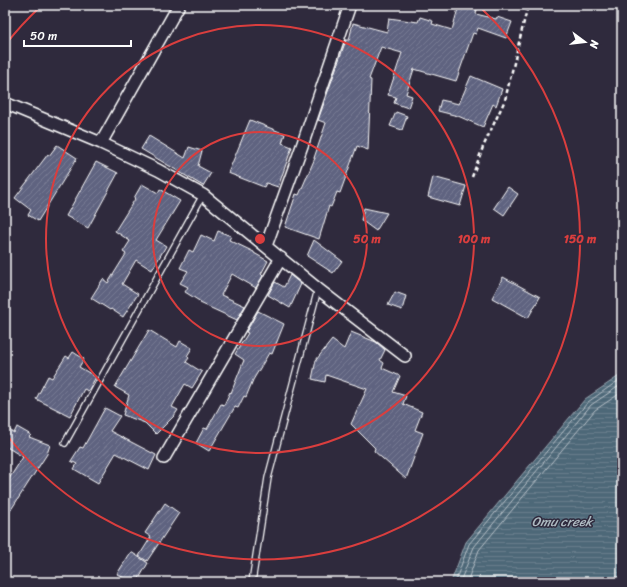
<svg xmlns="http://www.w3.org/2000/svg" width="627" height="587" viewBox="0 0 627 587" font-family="Sriracha,sans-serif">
	<defs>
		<pattern id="water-rules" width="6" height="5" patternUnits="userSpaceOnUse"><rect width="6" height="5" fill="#4e6778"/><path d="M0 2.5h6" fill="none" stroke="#697e8c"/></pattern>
		<pattern id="building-hatch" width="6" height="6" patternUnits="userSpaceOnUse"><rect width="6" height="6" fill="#5f6380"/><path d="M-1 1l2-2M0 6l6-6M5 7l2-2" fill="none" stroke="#777a93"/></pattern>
	</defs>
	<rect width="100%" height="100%" fill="#2f2a3d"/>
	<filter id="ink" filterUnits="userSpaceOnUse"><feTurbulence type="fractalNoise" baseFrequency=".025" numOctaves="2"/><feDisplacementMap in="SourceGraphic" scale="8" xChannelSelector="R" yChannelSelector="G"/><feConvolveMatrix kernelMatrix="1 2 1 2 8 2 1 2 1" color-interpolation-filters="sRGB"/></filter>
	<g filter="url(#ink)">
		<path fill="url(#water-rules)" stroke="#95a4ae" d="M622 374V582H451L466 542 585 399Z"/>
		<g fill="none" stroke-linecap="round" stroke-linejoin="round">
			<path stroke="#b8c2c9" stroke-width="1" d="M455 582 469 544 588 402 622 378
				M460 582 474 547 591 405 622 384
				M467 582 479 550 595 410 622 392"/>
		</g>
		<path fill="url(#building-hatch)" stroke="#fff" d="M459 5H478L476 14 496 19 497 17 512 22 506 38 478 28 476 34 473 33 456 81 414 69 406 94 412 96 408 108 394 103 396 97 388 95 402 53 381 47 369 79 371 80 368 150 357 146 340 193 337 192 331 207 329 206 319 239 285 227 296 194 299 195 315 158H314L326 123 318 120 346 40H349L353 23 387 32 389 18 418 22 420 17 433 21 432 24 452 30Z
			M471 76 502 89 496 106 493 104 483 127 458 116 438 111 441 100 459 104Z
			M396 112 407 116 402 130 390 126Z
			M250 120 285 134 282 143 292 147 278 187 266 183 264 187 228 173Z
			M149 136 185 158 189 147 202 151 198 166 211 173 203 186 141 149Z
			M57 145 77 158 38 221 28 215 31 210 15 198 48 154 49 156Z
			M96 162 118 173 88 228 66 216Z
			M433 177 466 186 460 206 428 197Z
			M142 184 158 193 160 189 180 201 156 240 166 246 152 270 136 260 122 284 138 294 123 317 111 309 110 310 91 298 103 279 108 283 126 254 123 252 130 241 115 231 135 199 134 198Z
			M508 187 518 194 504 215 494 208Z
			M364 208 387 213 376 231 361 220Z
			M218 231 231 236 229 240 254 252V253L268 261 261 274 263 276 256 288 232 274 221 295 245 306 237 320 200 303 201 302 185 292 188 287 180 283 188 271 180 268 189 250 193 252 201 235 214 241Z
			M314 240 342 261 333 273 307 256Z
			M290 275 301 284 290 308 268 295 275 282 284 287Z
			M503 277 540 297 528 318 492 298Z
			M395 292 406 296 402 310 388 305Z
			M258 311 284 324 272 354 269 353 253 380 246 397 244 396 238 408 235 407 209 451 196 443 204 428 207 429 221 404 224 405 230 392 231 393 244 360 235 354 248 333 246 332Z
			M149 330 177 347 180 341 192 348 187 356 189 358 186 362 202 372 192 388 185 384 172 407 178 410 174 416 156 434 145 423 123 415 129 395 115 387Z
			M351 332 376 342 385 350 380 360 384 363 382 368 400 376 393 392 406 396 403 404 422 412 415 430 423 433 406 479 374 451 375 448 351 424 367 389 326 375 325 382 312 379 316 360 332 340 344 349Z
			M73 352 84 359 79 367 96 377 88 391 84 389 70 416 36 399 48 376 52 378 66 356 69 358Z
			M105 408 120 416 110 431 156 455 149 470 116 453 98 483 74 469 77 464 71 461 80 447 83 448Z
			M5 427 14 433 17 427 31 435 29 437 50 445 47 454 5 519V485L23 457 5 446Z
			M165 503 179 513 147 561 139 556 151 537 145 533Z
			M131 552 148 563 137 582H122L124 578 117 574Z"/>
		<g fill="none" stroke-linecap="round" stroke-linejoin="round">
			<defs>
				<path id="service" d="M65 443 203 195
					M252 582 268 478 318 289"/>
				<path id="minor" d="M5 103 101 143 158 170 203 195 318 289 405 356
					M101 143 179 5
					M266 246 303 143 350 5
					M164 458 281 258"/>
			</defs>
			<use href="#service" stroke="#fff" stroke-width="8"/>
			<use href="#minor" stroke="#fff" stroke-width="14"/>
			<path stroke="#fff" stroke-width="2.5" stroke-dasharray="4 3" stroke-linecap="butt" d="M472 177 483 147 505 100 528 5"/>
			<use href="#service" stroke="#2f2a3d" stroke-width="5.5"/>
			<use href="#minor" stroke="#2f2a3d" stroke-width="11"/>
		</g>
	</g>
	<g fill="none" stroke="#da3e3e" stroke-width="2">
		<circle cx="260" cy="239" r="107"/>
		<circle cx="260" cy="239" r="214"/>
		<path d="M6 44A320 320 0 0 1 40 7M480 7A320 320 0 1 1 6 434"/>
	</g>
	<g text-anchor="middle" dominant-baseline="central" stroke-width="3" stroke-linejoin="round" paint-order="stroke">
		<g font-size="13" font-style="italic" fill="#afbbc2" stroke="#2f2a3d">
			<text x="562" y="521">Omu creek</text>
		</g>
	</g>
	<circle cx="260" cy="239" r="6" fill="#da3e3e" stroke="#2f2a3d" stroke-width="2"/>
	<g font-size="12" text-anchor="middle" font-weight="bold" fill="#da3e3e" stroke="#2f2a3d" stroke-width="3" stroke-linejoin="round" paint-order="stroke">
		<text x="367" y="243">50 m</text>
		<text x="474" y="243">100 m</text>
		<text x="580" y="243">150 m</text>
	</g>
	<rect width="627" height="587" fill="none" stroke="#2f2a3d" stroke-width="20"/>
	<rect x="10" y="10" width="607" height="567" fill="none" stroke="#fff" stroke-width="1.5" filter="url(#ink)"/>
	<g transform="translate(585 42) rotate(105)" stroke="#2f2a3d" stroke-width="3" paint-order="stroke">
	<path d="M0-3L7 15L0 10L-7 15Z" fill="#ffffff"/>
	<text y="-6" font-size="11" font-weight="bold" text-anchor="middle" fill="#ffffff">N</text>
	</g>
	<path d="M24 40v6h107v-6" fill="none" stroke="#ffffff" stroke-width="2"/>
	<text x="30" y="40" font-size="12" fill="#ffffff" stroke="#2f2a3d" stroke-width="3" paint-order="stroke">50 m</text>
</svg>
